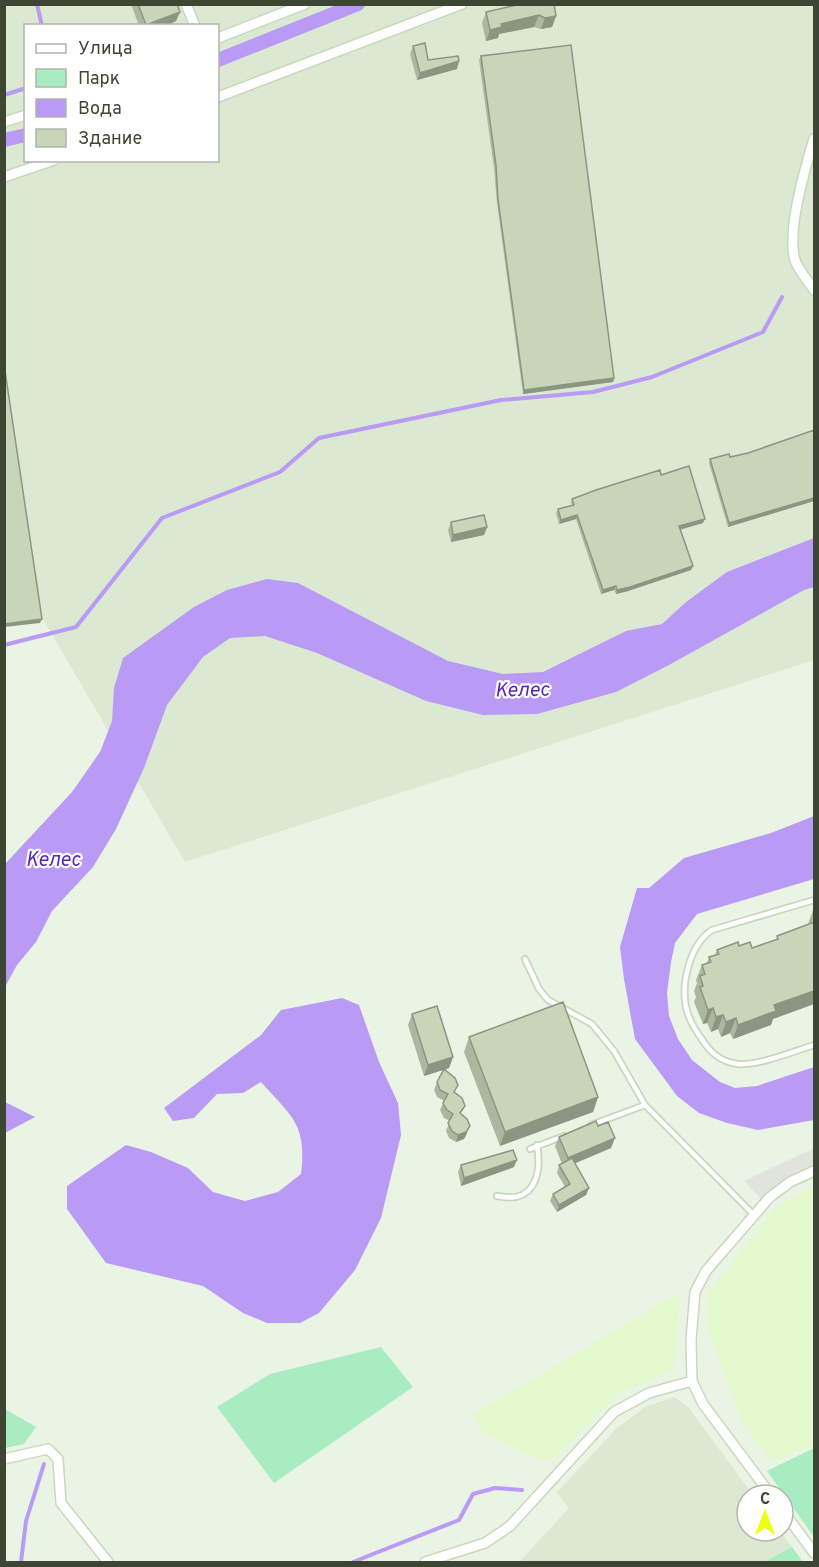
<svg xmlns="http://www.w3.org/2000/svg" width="819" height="1567" viewBox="0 0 819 1567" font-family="Overpass,sans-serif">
	<rect width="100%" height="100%" fill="#eaf4e4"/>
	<path fill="#dbe8d2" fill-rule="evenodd" d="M4 5H814V660L185 862 5 554ZM26 26H218V160H26Z
		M674 1397 688 1407 753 1495H747V1531H780L792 1547 764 1562H519L569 1508 557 1492 617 1428 645 1407Z"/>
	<path fill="#e3f8cd" d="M814 1185V1444L773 1462 743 1425 707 1327V1294L775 1208Z
		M680 1292 674 1370 620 1393 549 1462 520 1452 482 1431 472 1415Z"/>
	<path fill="#a9ecc2" d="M381 1347 413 1387 274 1483 217 1407 270 1374Z
		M5 1409 36 1427 24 1444 5 1448Z
		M814 1448V1537L767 1471Z
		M792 1547 803 1562H764Z"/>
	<path fill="#e0e4dd" d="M814 1148V1166L781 1182 761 1199 744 1181Z"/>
	<path fill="#b99bf6" d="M814 538V587L804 590 669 665 616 692 537 714 483 715 426 701 317 653 265 636 230 638 203 657 167 705 144 768 116 829 93 867 52 911 36 942 17 965 5 987V864L72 792 100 752 112 721 114 688 123 658 194 607 227 590 267 579 298 583 448 661 503 674 543 672 626 631 662 624 686 602 727 572Z
		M814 816V879L697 914 675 943 671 962 667 993 669 1016 678 1039 692 1060 720 1082 735 1088 757 1086 814 1067V1120L758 1130 727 1123 699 1113 677 1096 635 1039 624 979 620 947 637 888H649L684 858 771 833Z
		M342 998 359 1005 379 1062 398 1103 401 1135 381 1218 355 1270 319 1313 300 1323H267L243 1313 203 1286 106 1263 67 1209V1186L126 1145 151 1152 188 1168 213 1192 245 1201 278 1192 301 1174C307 1124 292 1117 261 1082L243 1093 217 1094 194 1118 173 1121 164 1108 261 1035 281 1010Z
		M5 1102 35 1117 5 1133Z"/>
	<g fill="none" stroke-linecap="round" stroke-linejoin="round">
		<path stroke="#b99bf6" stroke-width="4" d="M37 4 42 26
			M4 95 26 88
			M4 645 76 627 162 518 280 472 319 438 501 400 593 392 652 377 763 332 782 297
			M21 1562 26 1521 44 1464
			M353 1562 459 1520 473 1494 495 1488 522 1490"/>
		<path stroke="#b99bf6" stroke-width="14" d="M218 60 358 4
			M4 140 26 135"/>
		<defs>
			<path id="service" d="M814 900 712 930C689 945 679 988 688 1014 691 1023 696 1031 701 1038 710 1052 720 1062 738 1064 757 1066 795 1051 814 1045
				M525 959 539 989 548 1000 592 1024 614 1051 645 1105 754 1215
				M591 1125 645 1105
				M530 1149 564 1136
				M497 1196C505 1197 514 1199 522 1195 540 1186 540 1162 537 1145"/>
			<path id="minor" d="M186 4 195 26
				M218 38 305 4
				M218 97 462 4
				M4 122 26 115
				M814 139C805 168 785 235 796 263 801 273 808 281 814 290
				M4 177 54 160
				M4 1459 48 1449 58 1459 61 1503 108 1562
				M771 1495 703 1404 692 1381 691 1340 695 1292 706 1271 769 1198 790 1182 814 1171
				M783 1511 814 1553
				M425 1562 485 1543 510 1526 614 1412 649 1393 692 1381"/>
		</defs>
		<use href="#service" stroke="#c8d8bd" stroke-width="8"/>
		<use href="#minor" stroke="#c8d8bd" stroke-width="12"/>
		<use href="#service" stroke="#fff" stroke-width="4.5"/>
		<use href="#minor" stroke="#fff" stroke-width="9"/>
	</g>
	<path fill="#abb89f" d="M131 4H177L180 12 176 21 165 26H139Z
		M486 12 556 16 552 27 541 29 534 27 499 34 498 38 486 41 482 23Z
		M413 46 428 60 457 69 417 80 410 54Z
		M481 56 614 378 613 382 523 394 497 203 494 168 479 60Z
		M814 430V501L728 527 709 463 710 459 730 457 748 453Z
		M661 475 703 523 680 530 693 566 691 570 628 591 616 594 614 590 601 594 576 519 559 524 556 513 558 509 572 505 571 503 572 499Z
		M451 522 487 527 484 535 451 542 448 530Z
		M813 910H814V1004L773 1019 771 1025 733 1039 730 1033 721 1037 718 1029 711 1032 707 1023 703 1024 694 1002 696 997 694 991 697 983 696 980 702 965 707 963 709 957 715 955 717 950 739 946 752 948 776 940 777 936 808 924Z
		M412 1014 453 1057 449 1068 445 1070 455 1093 467 1134 464 1139 456 1142 449 1138 446 1131 450 1121 444 1118 440 1110 444 1101 437 1097 434 1090 437 1082 443 1070 424 1076 408 1025Z
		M469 1037 598 1097 593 1112 500 1146 464 1052Z
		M598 1126 611 1148 575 1163 589 1188 586 1195 557 1212 550 1201 553 1194 565 1187 557 1173 559 1165 562 1164 555 1146 559 1137Z
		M461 1165 514 1167 461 1186 458 1172Z"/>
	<path fill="#8b9682" d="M180 12 176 21 165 26H146Z
		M539 15 534 27 499 34 498 38 486 41 490 30 501 24Z
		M556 16 552 27 541 29 545 18Z
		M459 61 457 69 417 80 420 73Z
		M614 378 613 382 523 394 524 390Z
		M814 498V501L728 527 729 523Z
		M577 515 576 519 559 524 561 520Z
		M705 519 703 523 678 530 679 526Z
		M487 527 484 535 451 542 453 535Z
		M693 566 691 570 628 591 616 594 617 590Z
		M616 586 614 590 601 594 603 590Z
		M42 619 40 623 4 627V624Z
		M814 991V1004L773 1019 771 1025 733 1039 738 1025 774 1005Z
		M713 1008 707 1023 703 1024 708 1010Z
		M723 1015 718 1029 711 1032 716 1017Z
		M736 1018 730 1033 721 1037 726 1022Z
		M453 1057 449 1068 424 1076 428 1065Z
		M598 1097 593 1112 500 1146 505 1132Z
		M470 1126 464 1139 456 1142 458 1135Z
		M615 1138 611 1148 564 1168 568 1158Z
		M517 1160 514 1167 461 1186 464 1178Z
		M589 1188 586 1195 557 1212 559 1205Z"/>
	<path fill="#c7d6b9" stroke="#8b9682" stroke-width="1.5" d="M138 4H177L180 12 146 25Z
		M521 4H554L556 16 545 18 539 15 501 24 502 27 490 30 486 12Z
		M425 43 428 60 458 56 459 61 420 73 413 46Z
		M571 45 614 378 524 390 498 199 496 165 481 56Z
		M4 364 42 619 4 624Z
		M814 430V498L729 523 710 459 729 454 730 457 748 453Z
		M689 466 705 519 679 526 693 566 630 587 617 590 616 586 603 590 577 515 561 520 558 509 574 505 572 499 596 490 660 470 661 475Z
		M484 515 487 527 453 535 451 522Z
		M814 922V991L774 1005 776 1011 738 1025 736 1018 726 1022 723 1015 716 1017 713 1008 708 1010 700 987 703 986 700 976 705 974 702 965 711 962 709 957 719 954 717 950 738 942 739 946 750 942 752 948 778 939 777 936Z
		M563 1002 598 1097 505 1132 469 1037Z
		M437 1006 453 1057 428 1065 412 1014Z
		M444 1069 455 1078 458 1085 454 1092 462 1098 465 1106 460 1113 467 1119 470 1126 466 1132 458 1135 452 1131 448 1123 453 1114 447 1110 443 1103 448 1094 440 1090 437 1082Z
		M596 1121 598 1126 608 1122 615 1138 568 1158 559 1137Z
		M513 1150 517 1160 464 1178 461 1165Z
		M572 1158 589 1188 559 1205 553 1194 570 1184 559 1165Z"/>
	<g text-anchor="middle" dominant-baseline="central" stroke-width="4.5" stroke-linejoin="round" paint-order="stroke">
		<g font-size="20" font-style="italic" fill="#5824bb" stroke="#fff">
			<text transform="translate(522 691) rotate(-1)">Келес</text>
			<text x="53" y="861">Келес</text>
		</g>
	</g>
	<rect width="819" height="1567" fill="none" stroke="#3c4633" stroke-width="12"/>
	<rect x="24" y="24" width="195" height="138" fill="#ffffff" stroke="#b1b5ad" stroke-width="1.5"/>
	<rect x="36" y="44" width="30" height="9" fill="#ffffff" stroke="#b1b5ad" stroke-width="1.5"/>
	<text x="78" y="54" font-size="18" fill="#3c4633">Улица</text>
	<rect x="36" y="69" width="30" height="18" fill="#a9ecc2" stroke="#b1b5ad" stroke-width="1.5"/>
	<text x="78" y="84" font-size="18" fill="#3c4633">Парк</text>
	<rect x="36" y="99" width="30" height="18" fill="#b99bf6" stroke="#b1b5ad" stroke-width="1.5"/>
	<text x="78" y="114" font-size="18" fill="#3c4633">Вода</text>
	<rect x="36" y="129" width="30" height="18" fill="#c7d6b9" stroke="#b1b5ad" stroke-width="1.5"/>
	<text x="78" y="144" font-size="18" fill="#3c4633">Здание</text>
	<g transform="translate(765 1513)"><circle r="28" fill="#ffffff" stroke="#b1b5ad" stroke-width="1.5"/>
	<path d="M0-4.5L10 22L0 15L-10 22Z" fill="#eeff10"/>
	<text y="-9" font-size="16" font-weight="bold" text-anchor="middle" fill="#3c4633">С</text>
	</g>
</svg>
